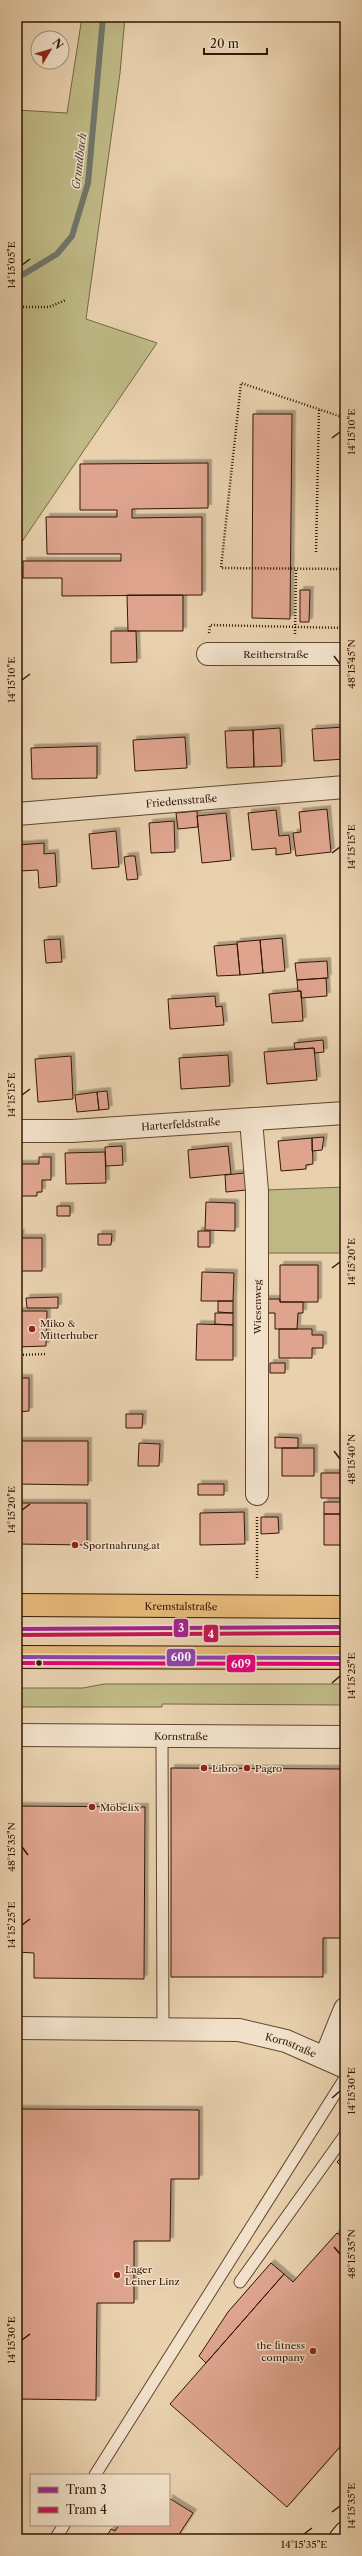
<svg xmlns="http://www.w3.org/2000/svg" width="362" height="2556" viewBox="0 0 362 2556" font-family="'Libre Caslon Text',serif">
	<defs>
		<filter id="shadow"><feDropShadow dx="3.5" dy="-3.5" stdDeviation="0" flood-color="#0004"/></filter>
	</defs>
	<rect width="100%" height="100%" fill="#e9d1ae"/>
	<filter id="stains"><feTurbulence type="fractalNoise" baseFrequency=".005" numOctaves="4"/><feColorMatrix values="0 0 0 0 .2 0 0 0 0 .09 0 0 0 0 .02 0 0 0 .5 -.17"/></filter>
	<radialGradient id="worn" r=".72"><stop offset=".6" stop-color="#630" stop-opacity="0"/><stop offset="1" stop-color="#630" stop-opacity=".3"/></radialGradient>
	<path fill="#beb985" stroke="#786845" d="M82 17H125L120 73 86 319 157 343 17 549V110L67 113Z
		M345 1187V1253H265V1190Z
		M104 1684H345V1705L168 1704H162V1707H17V1688H83Z"/>
	<g fill="none" stroke-linecap="round" stroke-linejoin="round">
		<path stroke="#71766d" stroke-width="6" d="M17 273 24 274 57 254 72 236 88 183 103 17"/>
	</g>
	<path fill="#dfa48e" stroke="#331705" filter="url(#shadow)" d="M253 414H292L290 619 252 618Z
		M208 463V508L132 509V518L202 517V595L62 596V578H23V561H121V554H47L46 517H117V510H80V464Z
		M300 590H310L309 622H300Z
		M127 595H183V631H128Z
		M111 631H136L137 662 111 663Z
		M345 727V759L314 761 312 729Z
		M280 728 282 766 254 767 253 730Z
		M253 730 254 767 227 768 225 731Z
		M185 737 187 768 135 771 133 740Z
		M97 746V778L32 779 31 748Z
		M327 809 331 852 296 856 293 833 301 832 299 812Z
		M276 810 279 836 289 835 291 853 276 855V848L252 850 248 813Z
		M197 811 198 827 178 829 176 813Z
		M226 813 231 860 202 863 197 816Z
		M174 821 175 852 151 853 149 823Z
		M116 831 119 867 92 869 89 834Z
		M44 843V854L55 853 57 886 39 888 38 870 20 871 18 845Z
		M130 856H135L138 879 127 880 124 857Z
		M282 938 285 971 263 973 260 940Z
		M60 939 62 962 46 963 44 940Z
		M260 940 263 973 240 975 237 942Z
		M237 944 240 975 217 976 214 946Z
		M327 961 328 978 297 980 295 963Z
		M326 978 327 996 301 998V991H298L297 980Z
		M301 991 303 1021 272 1023 269 994Z
		M215 996 216 1007 222 1006 224 1025 170 1029 168 999Z
		M323 1040 324 1052 315 1053 314 1048 295 1049 294 1043Z
		M314 1048 317 1080 267 1084 264 1052Z
		M228 1055 230 1086 181 1089 179 1058Z
		M71 1056 73 1099 38 1102 35 1059Z
		M107 1091 109 1109 99 1110 97 1092Z
		M97 1092 99 1110 77 1112 75 1095Z
		M324 1137 322 1150 312 1151V1138Z
		M312 1138 313 1164 306 1165V1169L281 1171 278 1141Z
		M122 1146 123 1165 106 1166 105 1147Z
		M228 1146 231 1174 190 1178 188 1150Z
		M105 1152 106 1183 66 1184 65 1153Z
		M39 1157H51V1180H42V1192H37V1196H17V1164H39Z
		M245 1173 246 1190 226 1192 225 1175Z
		M206 1202 235 1203V1231L205 1230Z
		M57 1206H70V1216H57Z
		M198 1231H210V1247H198Z
		M17 1233H21L20 1238H42V1271H17Z
		M98 1234H112L111 1245H98Z
		M280 1265H318V1302H280Z
		M202 1272 234 1273 233 1301H201Z
		M58 1297V1308H27L26 1298Z
		M265 1299H280V1302H303V1313H298L297 1329H275V1313H265Z
		M218 1301H233V1313L218 1312Z
		M17 1311H47L46 1346 17 1347Z
		M215 1313H233V1325L215 1324Z
		M197 1324 233 1325V1360H196Z
		M279 1329H312V1335H323V1348H312V1358H279Z
		M270 1363H285V1373H270Z
		M17 1378H29V1411L17 1412Z
		M126 1414H143L142 1428H126Z
		M275 1437 298 1438V1448H275Z
		M17 1441H88V1485L17 1484Z
		M139 1443 160 1444 159 1466H138Z
		M282 1448H314V1476H282Z
		M321 1473H345V1498H321Z
		M198 1484H224V1495H198Z
		M324 1502H345V1514H324Z
		M17 1503H87V1545L17 1544Z
		M244 1512 245 1544 200 1545V1513Z
		M324 1514H345V1545H324Z
		M261 1517H278L279 1533 261 1534Z
		M171 1768 345 1769V1938H323V1977H171Z
		M17 1806 145 1807 144 1979 34 1978V1953L17 1952Z
		M17 2109 199 2110V2179H171L170 2241H134V2303H97L96 2400 17 2399Z
		M345 2153V2170L337 2162Z
		M337 2233 343 2238 345 2236V2441L287 2507 170 2404 284 2274 293 2282Z
		M271 2263 284 2274 206 2363 199 2356 228 2312Z
		M169 2498 193 2513 176 2539H105L111 2529 115 2531 119 2525H169Z"/>
	<g fill="none" stroke-linecap="round" stroke-linejoin="round">
		<defs>
			<path id="lane" d="M162 1736 163 2028
				M240 2282 345 2135
				M95 2475 345 2078
				M55 2539 64 2525"/>
			<g id="street">
				<path id="s1" d="M208 654H345"/>
				<path id="s2" d="M17 814 345 787"/>
				<path d="M251 1120 257 1191V1494"/>
				<path id="s3" d="M17 1131H72L345 1113"/>
				<path id="s4" d="M17 1735 345 1737"/>
				<path id="s5" d="M17 2028 239 2030 286 2041 345 2067"/>
				<path d="M326 2056 345 2009"/>
			</g>
			<path id="secondary" d="M340 2539 345 2533"/>
			<g id="primary">
				<path id="s6" d="M17 1605 345 1607"/>
				<path d="M17 1657 345 1658"/>
			</g>
		</defs>
		<use href="#lane" stroke="#60462f" stroke-width="13"/>
		<use href="#street" stroke="#60462f" stroke-width="24"/>
		<use href="#secondary" stroke="#331705" stroke-width="24"/>
		<use href="#primary" stroke="#331705" stroke-width="24"/>
		<path stroke="#331705" stroke-width="2.5" stroke-dasharray="1 2" stroke-linecap="butt" d="M17 307H49L66 300
			M345 418 241 383 221 568 345 569
			M316 552 319 409
			M209 633 210 625 345 628
			M295 634 296 569
			M17 1355 46 1354
			M257 1578V1515"/>
		<use href="#lane" stroke="#f1e1ca" stroke-width="11"/>
		<use href="#street" stroke="#f1e1ca" stroke-width="22"/>
		<use href="#secondary" stroke="#f1e1ca" stroke-width="22"/>
		<use href="#primary" stroke="#e4b877" stroke-width="22"/>
		<defs>
			<path id="bus-1" d="M17 1657 345 1658"/>
			<path id="bus-2" d="M17 1663 345 1664"/>
		</defs>
		<use href="#bus-1" stroke="#f1e1ca" stroke-width="7"/>
		<use href="#bus-2" stroke="#f1e1ca" stroke-width="7"/>
		<use href="#bus-1" stroke="#8e44ad" stroke-width="4"/>
		<use href="#bus-2" stroke="#e5007d" stroke-width="4"/>
		<defs>
			<path id="tram-1" d="M17 1629 345 1627"/>
			<path id="tram-2" d="M17 1635 345 1633"/>
		</defs>
		<use href="#tram-1" stroke="#f1e1ca" stroke-width="7"/>
		<use href="#tram-2" stroke="#f1e1ca" stroke-width="7"/>
		<use href="#tram-1" stroke="#a1248f" stroke-width="4"/>
		<use href="#tram-2" stroke="#c31553" stroke-width="4"/>
	</g>
	<path fill="none" stroke="#331705" stroke-width="1.5" d="M22 265 30 259M332 438 340 432M334 656 340 664M22 680 30 674M332 853 340 847M22 1095 30 1089M332 1268 340 1262M334 1451 340 1459M22 1510 30 1504M332 1683 340 1676M22 1847 28 1855M22 1925 30 1919M332 2098 340 2091M334 2247 340 2254M22 2340 30 2334M332 2512 340 2506M304 2534 312 2528"/>
	<g fill="#8f2418" stroke="#f1e1ca" stroke-width="1.5">
		<circle cx="32" cy="1329" r="4"/>
		<circle cx="75" cy="1545" r="4"/>
		<circle cx="204" cy="1768" r="4"/>
		<circle cx="247" cy="1768" r="4"/>
		<circle cx="92" cy="1807" r="4"/>
		<circle cx="117" cy="2275" r="4"/>
		<circle cx="313" cy="2351" r="4"/>
	</g>
	<circle fill="#331705" stroke="#f1e1ca" stroke-width="1.5" cx="39" cy="1663" r="3.5"/>
	<g text-anchor="middle" dominant-baseline="central" stroke-width="3" stroke-linejoin="round" paint-order="stroke">
		<g font-size="10" fill="#331705" stroke="#f1e1ca">
			<text stroke="none"><textPath href="#s1" startOffset="68">Reitherstraße</textPath></text>
			<text stroke="none"><textPath href="#s2" startOffset="165">Friedensstraße</textPath></text>
			<text stroke="none"><textPath href="#s3" startOffset="164">Harterfeldstraße</textPath></text>
			<text transform="translate(257 1307) rotate(-90)">Wiesenweg</text>
			<text stroke="none"><textPath href="#s6" startOffset="164">Kremstalstraße</textPath></text>
			<text stroke="none"><textPath href="#s4" startOffset="164">Kornstraße</textPath></text>
			<text stroke="none"><textPath href="#s5" startOffset="276">Kornstraße</textPath></text>
		</g>
		<g font-size="10" fill="#331705" stroke="#f1e1ca" text-anchor="start">
			<text x="40" y="1323">Miko &amp;<tspan x="40" dy="12">Mitterhuber</tspan></text>
			<text x="83" y="1545">Sportnahrung.at</text>
			<text x="212" y="1768">Libro</text>
			<text x="255" y="1768">Pagro</text>
			<text x="100" y="1807">Möbelix</text>
			<text x="125" y="2269">Lager<tspan x="125" dy="12">Leiner Linz</tspan></text>
			<text x="305" y="2345" text-anchor="end">the fitness<tspan x="305" dy="12">company</tspan></text>
		</g>
		<g font-size="11" font-style="italic" fill="#524639" stroke="#f1e1ca">
			<text transform="translate(79 161) rotate(-83)">Grundbach</text>
		</g>
	</g>
	<g stroke="#f1e1ca" stroke-width="1.5">
		<rect x="173" y="1618" width="16" height="20" rx="4" fill="#a1248f"/>
		<rect x="203" y="1624" width="16" height="19" rx="4" fill="#c31553"/>
		<rect x="166" y="1648" width="30" height="19" rx="4" fill="#8e44ad"/>
		<rect x="226" y="1654" width="30" height="19" rx="4" fill="#e5007d"/>
	</g>
	<g font-size="11" text-anchor="middle" font-weight="bold" fill="#fff">
		<text x="181" y="1632">3</text>
		<text x="211" y="1638">4</text>
		<text x="181" y="1661">600</text>
		<text x="241" y="1668">609</text>
	</g>
	<rect width="362" height="2556" fill="none" stroke="#e9d1ae" stroke-width="44"/>
	<rect x="30" y="2474" width="140" height="52" fill="#f1e1ca" stroke="#a5907b"/>
	<rect x="38" y="2487" width="20" height="6" fill="#a1248f" stroke="#a5907b"/>
	<text x="66" y="2494" font-size="12" fill="#331705">Tram 3</text>
	<rect x="38" y="2507" width="20" height="6" fill="#c31553" stroke="#a5907b"/>
	<text x="66" y="2514" font-size="12" fill="#331705">Tram 4</text>
	<g transform="translate(50 50) rotate(52)"><circle r="19" fill="#f1e1ca" stroke="#a5907b"/>
	<path d="M0-3L7 15L0 10L-7 15Z" fill="#8f2418"/>
	<text y="-6" font-size="11" font-weight="bold" text-anchor="middle" fill="#331705">N</text>
	</g>
	<path d="M204 48v6h63v-6" fill="none" stroke="#331705" stroke-width="2"/>
	<text x="210" y="48" font-size="12" fill="#331705" stroke="#f1e1ca" stroke-width="3" paint-order="stroke">20 m</text>
	<rect x="22" y="22" width="318" height="2512" fill="none" stroke="#331705" stroke-width="1.5"/>
	<g font-size="10" text-anchor="middle" fill="#331705">
		<text transform="translate(11 265) rotate(-90)" y="4">14°15'05"E</text>
		<text transform="translate(351 432) rotate(-90)" y="4">14°15'10"E</text>
		<text transform="translate(351 664) rotate(-90)" y="4">48°15'45"N</text>
		<text transform="translate(11 680) rotate(-90)" y="4">14°15'10"E</text>
		<text transform="translate(351 847) rotate(-90)" y="4">14°15'15"E</text>
		<text transform="translate(11 1095) rotate(-90)" y="4">14°15'15"E</text>
		<text transform="translate(351 1262) rotate(-90)" y="4">14°15'20"E</text>
		<text transform="translate(351 1459) rotate(-90)" y="4">48°15'40"N</text>
		<text transform="translate(11 1510) rotate(-90)" y="4">14°15'20"E</text>
		<text transform="translate(351 1676) rotate(-90)" y="4">14°15'25"E</text>
		<text transform="translate(11 1847) rotate(-90)" y="4">48°15'35"N</text>
		<text transform="translate(11 1925) rotate(-90)" y="4">14°15'25"E</text>
		<text transform="translate(351 2091) rotate(-90)" y="4">14°15'30"E</text>
		<text transform="translate(351 2254) rotate(-90)" y="4">48°15'35"N</text>
		<text transform="translate(11 2340) rotate(-90)" y="4">14°15'30"E</text>
		<text transform="translate(351 2506) rotate(-90)" y="4">14°15'35"E</text>
		<text x="304" y="2548">14°15'35"E</text>
	</g>
	<rect width="100%" height="100%" filter="url(#stains)"/>
	<rect width="100%" height="100%" fill="url(#worn)"/>
</svg>
